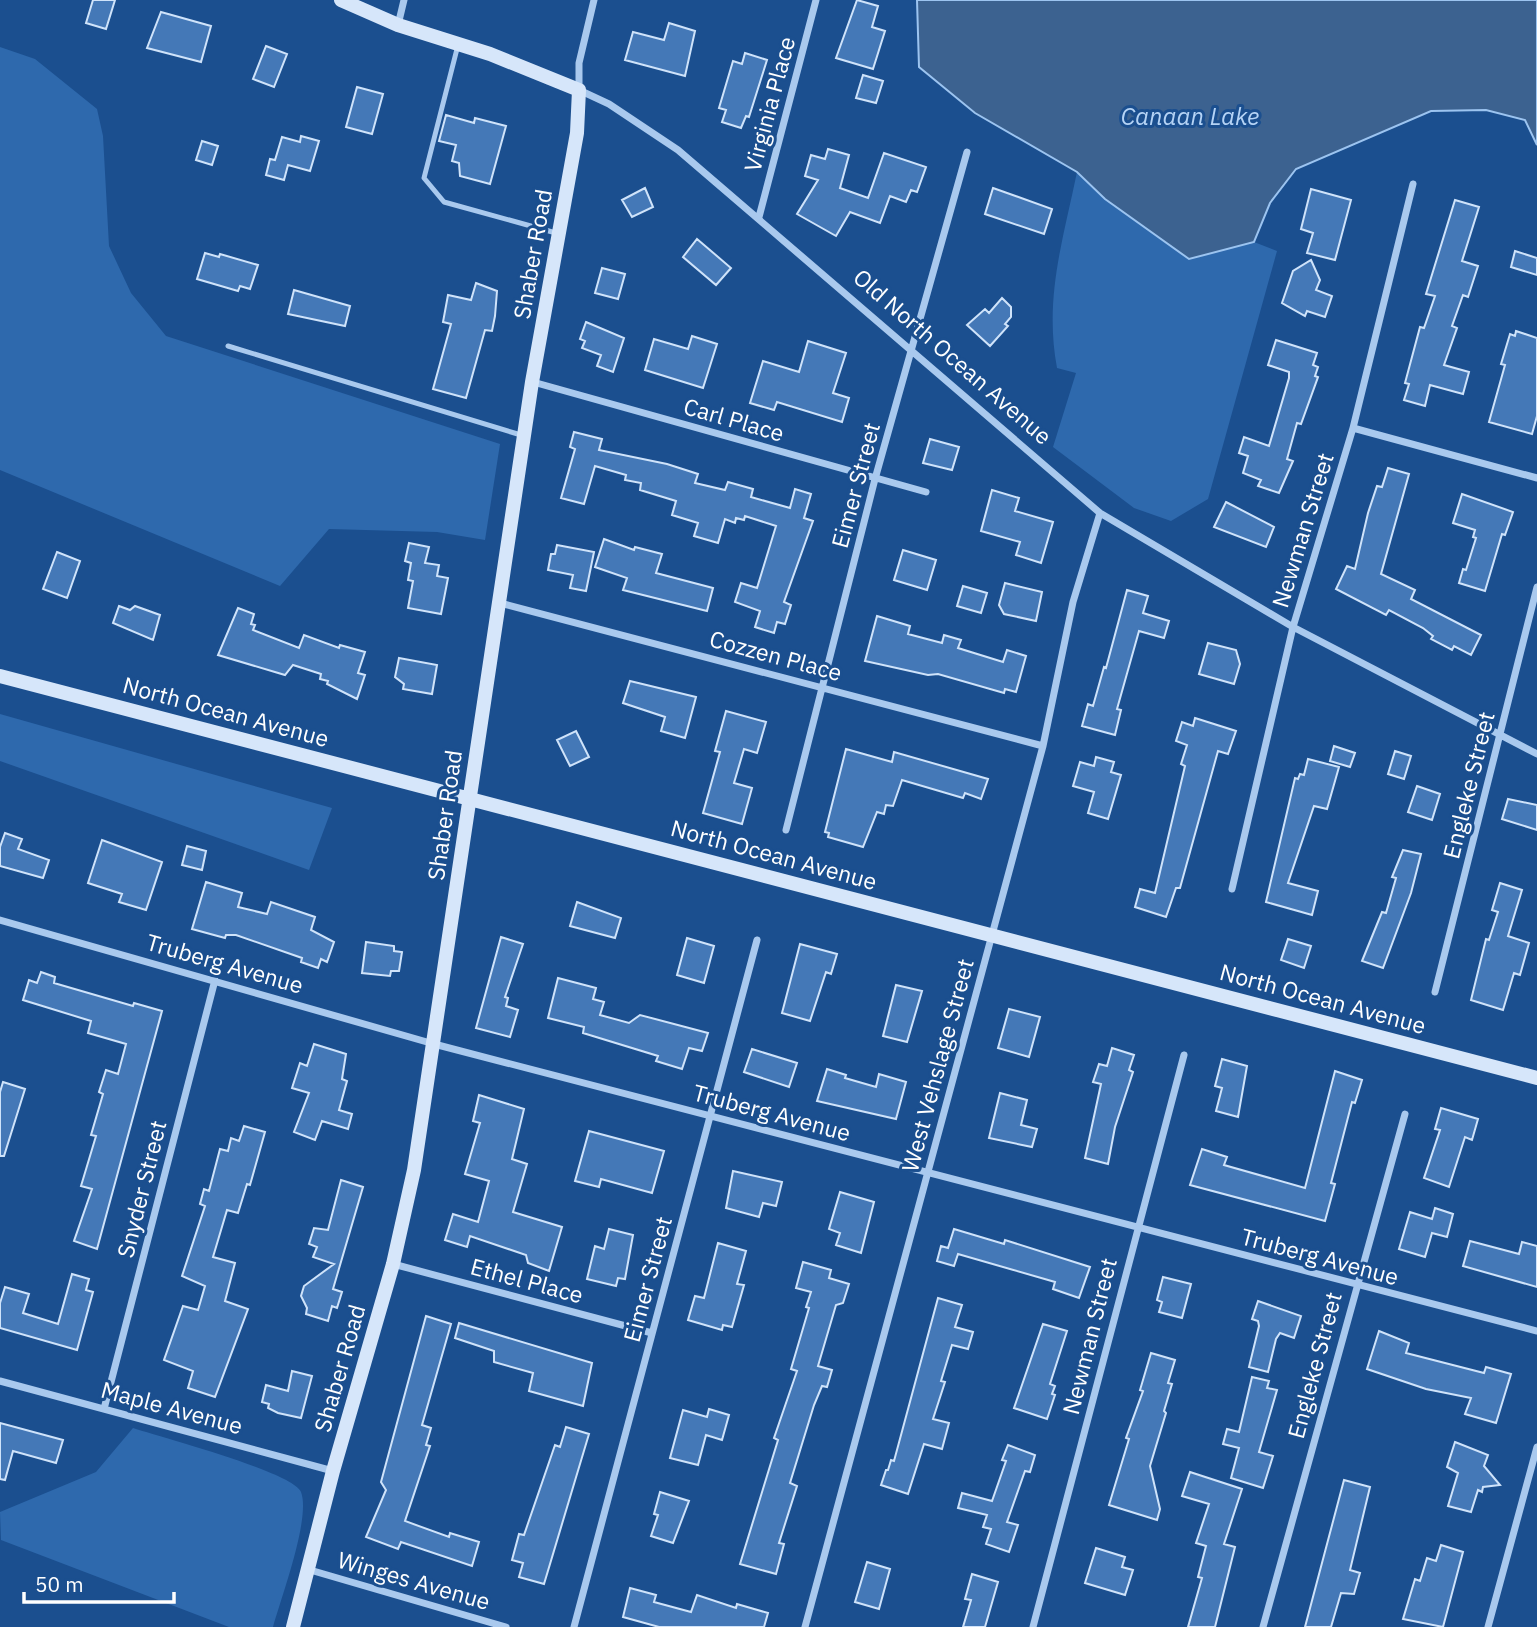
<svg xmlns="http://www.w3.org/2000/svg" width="1537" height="1627" viewBox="0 0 1537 1627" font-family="'IBM Plex Sans',sans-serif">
	<rect width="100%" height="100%" fill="#1b4f8f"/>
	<path fill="#2e69ad" d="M0 47 35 59 97 109 103 136 109 246 131 293 166 336 500 444 485 540 437 532 329 529 280 586 0 470Z
		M1077 172 1105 199 1189 259 1254 242 1277 251 1208 499 1171 521 1134 508 1053 447 1076 373 1057 368C1044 298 1063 240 1077 172Z
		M0 714 332 808 309 870 0 761Z
		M133 1428C160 1437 293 1472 301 1492 311 1518 281 1598 273 1627H229L1 1540 0 1512 96 1472Z"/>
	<path fill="#3c6290" stroke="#9cc4f0" stroke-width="2" d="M917 0H1537V145L1525 120 1486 110 1431 111 1296 169 1270 203 1254 242 1189 259 1105 199 1077 172 975 113 919 67Z"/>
	<path fill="#4478b7" stroke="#cfe3fa" stroke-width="2" d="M93 0H115L106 29 86 23Z
		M857 0 878 6 872 27 885 31 873 69 836 58Z
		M161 12 211 26 201 62 147 48Z
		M669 23 695 31 685 76 625 60 633 32 664 40Z
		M266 46 287 54 274 87 253 79Z
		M745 53 767 60 749 117 746 116 741 128 722 122 726 110 719 108 733 61 742 64Z
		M863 75 883 81 876 103 856 98Z
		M357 87 383 94 372 134 346 127Z
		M446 115 474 123 475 118 506 126 490 184 460 176 459 163 452 161 456 145 439 141Z
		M301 136 319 141 310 171 288 165 284 180 266 175 270 159 275 160 282 137 300 142Z
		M202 141 218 146 212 165 196 160Z
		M828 149 849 155 840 188 868 198 884 153 926 167 917 192 911 190 906 202 890 196 880 223 850 212 836 236 797 214 818 180 805 176 811 155 825 159Z
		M645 188 653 207 632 217 622 200Z
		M993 188 1052 209 1044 234 985 214Z
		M1311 189 1351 200 1335 260 1307 253 1313 233 1301 229Z
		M1455 200 1479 207 1462 261 1478 266 1468 297 1463 295 1452 326 1457 328 1444 365 1469 372 1463 394 1430 385 1425 406 1404 400 1409 384 1405 383 1420 327 1424 328 1435 296 1426 294Z
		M697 239 731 268 716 285 683 257Z
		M1515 251 1537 258V275L1511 267Z
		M205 253 219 257 220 254 258 265 250 289 240 286 238 291 197 279Z
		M1311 260 1320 280 1316 290 1332 296 1325 317 1307 311 1305 316 1282 303 1293 271Z
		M602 268 625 274 618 299 595 293Z
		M476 283 497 291 495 316 492 331 485 330 466 398 433 389 451 324 443 322 448 295 471 300Z
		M294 290 350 306 345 326 288 314Z
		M1002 298 1011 307V317L1005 324 1008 326 990 346 967 325 985 309 989 313Z
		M586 322 624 338 613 372 597 366 601 355 582 348 585 341 580 339Z
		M1516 331 1537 338V416L1532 434 1489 422 1505 365 1501 364 1510 334 1515 336Z
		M692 336 717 344 703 388 645 370 654 339 688 349Z
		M1276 340 1317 353 1313 365 1318 367 1315 376 1318 377 1301 424 1297 423 1287 459 1293 461 1279 493 1258 486 1261 480 1243 473 1248 456 1239 453 1244 437 1269 446 1289 378V372L1268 365Z
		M808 341 846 353 833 393 849 398 842 422 777 402 774 410 750 403 763 361 799 372Z
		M574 432 602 439 599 450 667 464 698 474 695 483 725 490 728 482 753 489 751 497 790 508 795 489 811 494 804 518 813 521 784 602 791 605 785 624 777 622 774 633 755 627 760 611 735 602 741 583 757 588 776 526 745 516 744 520 736 518 735 523 725 519 718 543 694 536 698 523 672 515 676 501 640 490 641 483 625 480 626 475 595 466 584 504 561 498 575 449 570 447Z
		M930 439 959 447 952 470 923 463Z
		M1388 468 1409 474 1381 574 1415 590 1411 599 1481 635 1471 655 1454 646 1452 650 1431 639 1433 636 1423 628 1389 610 1386 615 1336 589 1347 566 1355 569 1368 513 1377 486 1382 487Z
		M992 490 1019 498 1015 511 1053 522 1041 563 1016 555 1020 542 981 531Z
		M1462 494 1513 512 1505 535 1502 534 1485 591 1459 583 1463 569 1466 570 1476 538 1473 537 1475 530 1453 523Z
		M1226 502 1274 527 1266 547 1214 527Z
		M604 539 634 550 635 547 662 554 656 573 713 588 707 611 623 590 627 578 595 567Z
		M409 543 429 547 425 563 439 565 437 576 448 578 441 614 408 608 413 581 408 580 411 563 405 561Z
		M557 545 594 552 586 591 570 588 573 575 548 570 551 554H555Z
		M903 550 936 560 927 590 894 580Z
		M57 552 80 561 67 598 43 589Z
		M1005 583 1042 592 1036 621 1004 614 999 605Z
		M963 586 987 593 981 613 957 606Z
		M1127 590 1148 596 1143 613 1169 621 1164 638 1139 631 1117 709 1121 710 1115 735 1082 726 1088 704 1093 706 1104 667 1106 668Z
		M119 606 130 610 135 606 160 615 153 640 113 623Z
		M238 608 254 614 251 624 255 625 253 630 299 648 304 635 339 648 340 645 365 652 358 673 365 675 357 699 327 684 328 681 320 679 321 674 293 665 285 675 218 655Z
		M877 616 910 626 908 634 942 643 944 635 961 640 958 648 1003 662 1007 650 1026 656 1016 692 1005 689 1004 693 938 674 928 675 865 661Z
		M1208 643 1236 650 1240 664 1234 684 1199 674Z
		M399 658 437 665 432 694 403 689 404 684 395 677Z
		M630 681 696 697 685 738 661 731 665 717 623 703Z
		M726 711 766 722 757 753 744 749 734 783 752 788 742 824 703 813 720 752 715 751Z
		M1195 718 1236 731 1228 754 1218 751 1180 888H1176L1166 917 1135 907 1140 889 1155 893 1185 766 1181 764 1187 745 1176 741 1182 722 1193 726Z
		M576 731 589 757 570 766 557 740Z
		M1334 746 1355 753 1350 767 1330 761Z
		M846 749 892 762 894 752 988 779 981 799 965 793 963 798 902 780 893 806 886 805 884 814 877 812 863 847 828 837 829 833 825 832Z
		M1395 751 1411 756 1404 779 1388 774Z
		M1096 757 1114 762 1111 772 1121 775 1108 819 1088 813 1094 792 1073 786 1080 762 1094 766Z
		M1308 759 1339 767 1327 809 1314 806 1288 883 1318 891 1312 915 1266 902 1295 778 1298 779 1300 774 1304 775Z
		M1417 786 1440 794 1432 820 1408 812Z
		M1508 799 1537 805V830L1502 819Z
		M5 833 22 839 18 849 49 860 43 878 0 866V847Z
		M102 840 162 862 146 910 119 902 122 894 88 883Z
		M187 846 206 851 202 870 182 865Z
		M1403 850 1421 854 1411 893 1383 968 1362 961 1382 912 1386 913 1396 878 1392 877Z
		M206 882 242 893 238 907 267 914 271 902 315 917 311 930 334 942 327 962 321 959 318 968 301 962 302 958 236 935H226L225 938 192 929Z
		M1500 883 1522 890 1508 936 1529 943 1520 975 1514 973 1503 1010 1471 1000 1486 939 1489 940 1498 912 1492 910Z
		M577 902 621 918 615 938 570 926Z
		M501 937 523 944 505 997 508 998 506 1006 518 1010 510 1037 476 1028Z
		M687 938 714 946 704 983 677 975Z
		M1288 939 1311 946 1304 968 1281 960Z
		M366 942 394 946V951L402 952 399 971H391L390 976 362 973Z
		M800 944 837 954 831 974 826 972 810 1021 782 1013Z
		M41 972 55 977 54 983 133 1006 134 1003 162 1011 97 1249 74 1241 92 1189 81 1186 96 1136 91 1135 103 1094 99 1092 106 1070 118 1074 126 1044 88 1033 91 1021 23 1000 29 980 37 983Z
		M558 978 596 988 593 999 604 1002 600 1015 629 1023 640 1015 708 1033 702 1051 689 1048 682 1069 656 1061 658 1056 583 1033 584 1027 548 1018Z
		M896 985 922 991 907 1042 883 1036Z
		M1009 1009 1040 1017 1029 1057 998 1048Z
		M314 1044 346 1054 342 1079 347 1081 339 1110 352 1114 348 1129 322 1121 315 1140 294 1132 309 1093 292 1088 300 1063 307 1066Z
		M1112 1048 1134 1055 1129 1070 1133 1072 1115 1127 1108 1164 1085 1158 1101 1084 1093 1082 1099 1064 1107 1066Z
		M752 1049 797 1063 789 1087 744 1072Z
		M1222 1059 1247 1066 1238 1117 1216 1111 1222 1088 1215 1086Z
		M827 1069 846 1075 845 1078 876 1087 879 1074 906 1082 896 1119 817 1101Z
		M1335 1071 1362 1080 1355 1103 1352 1102 1331 1183 1335 1184 1325 1221 1190 1185 1202 1149 1227 1157 1224 1165 1305 1188Z
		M3 1082 25 1089 4 1156H0V1092Z
		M1000 1093 1027 1100 1021 1125 1037 1129 1032 1147 989 1138Z
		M479 1095 524 1109 512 1159 527 1164 513 1212 562 1227 549 1271 528 1263 526 1255 470 1236 467 1247 445 1240 453 1214 478 1222 489 1181 465 1174 480 1123 473 1121Z
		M1441 1108 1478 1119 1472 1140 1465 1137 1449 1187 1424 1178 1440 1130 1435 1129Z
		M244 1126 265 1132 250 1185 247 1184 238 1213 227 1210 213 1257 235 1263 225 1301 248 1309 215 1397 188 1388 193 1371 164 1360 183 1306 198 1310 205 1286 182 1276 205 1206 200 1204 204 1189 209 1191 220 1149 228 1151 231 1138 239 1141Z
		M589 1131 664 1151 652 1193 601 1179 599 1187 575 1181Z
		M733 1171 782 1182 776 1206 763 1203 759 1217 726 1208Z
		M341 1180 363 1187 333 1289 342 1292 337 1308 332 1306 328 1321 306 1314 307 1308 301 1296 304 1286 334 1264 313 1257 317 1247 309 1244 314 1228 328 1230Z
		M840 1192 874 1202 861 1253 836 1245 840 1233 829 1229Z
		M1435 1208 1453 1214 1447 1237 1432 1233 1425 1257 1399 1249 1410 1212 1432 1219Z
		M609 1229 633 1235 625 1279 618 1278 616 1286 587 1279 595 1246 604 1249Z
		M954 1229 1004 1244 1005 1240 1090 1267 1079 1298 1053 1289 1055 1282 958 1254 954 1266 937 1261 941 1246 948 1248Z
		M1470 1241 1519 1254 1522 1242 1537 1246V1287L1463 1266Z
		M718 1243 746 1251 737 1284 744 1285 732 1327 723 1325 722 1330 688 1320 695 1296 704 1298Z
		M803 1262 831 1270 829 1278 849 1284 843 1303 836 1305 818 1366 832 1370 827 1387 822 1386 814 1405 790 1483 797 1486 779 1543 784 1544 776 1574 740 1564 778 1440 774 1438 797 1371 791 1369 809 1308 806 1307 811 1292 796 1288Z
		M72 1274 89 1279 86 1290 93 1292 77 1350 0 1328V1303L5 1287 29 1294 23 1313 58 1324Z
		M1163 1277 1191 1284 1182 1318 1159 1312 1162 1302 1157 1300Z
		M938 1298 962 1305 955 1327 973 1332 968 1349 952 1345 941 1381 945 1382 933 1419 949 1423 942 1449 924 1444 908 1494 881 1485 886 1470H888L891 1460 894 1461Z
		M1258 1301 1301 1316 1294 1338 1280 1333 1276 1339 1268 1372 1249 1367 1259 1326 1258 1321 1252 1319Z
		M426 1316 451 1324 422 1425 431 1428 426 1445 430 1446 405 1521 449 1537 450 1533 479 1542 472 1566 401 1542 398 1549 366 1537 386 1490 381 1482Z
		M459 1323 592 1363 583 1406 529 1391 533 1373 494 1362V1351L455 1338Z
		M1043 1324 1067 1331 1050 1384 1055 1386 1052 1394 1055 1395 1047 1419 1014 1408Z
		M1379 1331 1409 1343 1406 1353 1484 1373 1486 1367 1511 1374 1496 1423 1465 1414 1471 1398 1426 1389 1367 1369Z
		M1151 1353 1175 1360 1168 1383 1172 1384 1164 1411 1166 1413 1150 1466 1160 1509 1157 1520 1109 1505 1129 1439 1126 1438 1143 1391 1140 1390Z
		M292 1371 312 1376 301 1418 278 1413 268 1408 269 1404 262 1402 266 1385 288 1391Z
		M1252 1377 1269 1381 1267 1388 1277 1390 1259 1452 1273 1456 1263 1488 1231 1478 1239 1448 1223 1444 1227 1429 1239 1432Z
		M709 1409 729 1415 722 1440 706 1435 698 1465 670 1458 683 1410 707 1417Z
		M0 1423 63 1440 56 1463 13 1451 5 1480 0 1479Z
		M566 1427 589 1434 544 1584 519 1577 523 1563 512 1560 519 1534 524 1535 555 1445 560 1447Z
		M1455 1442 1488 1455 1484 1466 1500 1485 1483 1487 1482 1492 1478 1490 1471 1512 1448 1506 1458 1473 1447 1467Z
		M1008 1445 1035 1455 1030 1472 1025 1471 1007 1522 1018 1525 1009 1552 986 1544 991 1529 983 1527 987 1515 958 1508 962 1493 992 1501 1006 1461 1002 1460Z
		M1190 1472 1242 1489 1224 1544 1235 1547 1215 1627H1188L1202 1578 1198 1577 1206 1546 1196 1543 1209 1504 1182 1496Z
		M1344 1480 1370 1487 1350 1570 1360 1573 1354 1594 1341 1593 1331 1627H1305Z
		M660 1492 689 1501 673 1543 651 1536 658 1515 654 1514Z
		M1441 1545 1463 1552 1443 1627 1403 1619 1415 1579 1420 1581 1427 1558 1436 1561Z
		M1096 1548 1125 1557 1122 1567 1133 1570 1125 1595 1085 1583Z
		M867 1562 890 1569 879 1609 855 1602Z
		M972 1574 998 1582 985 1627H963L971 1600 965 1599Z
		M630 1588 656 1595 654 1602 691 1612 697 1595 736 1608 737 1604 768 1613 764 1627H659L623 1617Z"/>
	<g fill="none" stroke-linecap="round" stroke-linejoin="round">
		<path stroke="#a9c9ee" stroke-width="5" d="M458 45 424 178 444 202 556 233
			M228 346 521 435"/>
		<path stroke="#a9c9ee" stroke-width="7" d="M594 0 579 63V90L609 104 678 150 1100 513 1293 627 1537 754
			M398 25 404 0
			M759 217 816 0
			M533 382 926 492
			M1353 428 1537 478
			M500 603 1043 746
			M786 830 875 479 967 152
			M1232 889 1293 627 1353 428 1413 184
			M0 920 434 1044 1537 1331
			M1435 992 1537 587
			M393 1264 652 1333
			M0 1381 333 1471
			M104 1409 215 980
			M310 1570 506 1627
			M574 1627 757 940
			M805 1627 1043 746 1073 602 1100 513
			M1033 1627 1184 1055
			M1263 1627 1405 1114
			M1488 1627 1537 1447"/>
		<path stroke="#d6e6fa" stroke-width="14" d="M0 676 1537 1078
			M293 1627 333 1471 393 1264 414 1170 532 382 577 133 579 90 490 54 398 25 341 0"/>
	</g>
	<g text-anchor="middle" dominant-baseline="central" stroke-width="6" stroke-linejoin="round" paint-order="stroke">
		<g font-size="23" fill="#fff" stroke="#1b4f8f">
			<text transform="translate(769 104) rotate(-75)">Virginia Place</text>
			<text transform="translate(532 254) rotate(-80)">Shaber Road</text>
			<text transform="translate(953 356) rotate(41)">Old North Ocean Avenue</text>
			<text transform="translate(734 419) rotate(16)">Carl Place</text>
			<text transform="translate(855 485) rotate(-75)">Eimer Street</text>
			<text transform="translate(1302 530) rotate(-73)">Newman Street</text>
			<text transform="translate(776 655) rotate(15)">Cozzen Place</text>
			<text transform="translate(226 711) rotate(15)">North Ocean Avenue</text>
			<text transform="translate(1468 785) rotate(-76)">Engleke Street</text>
			<text transform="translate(444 815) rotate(-82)">Shaber Road</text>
			<text transform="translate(774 854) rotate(15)">North Ocean Avenue</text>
			<text transform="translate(225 963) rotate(16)">Truberg Avenue</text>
			<text transform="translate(1323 998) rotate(15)">North Ocean Avenue</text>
			<text transform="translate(937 1065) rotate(-75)">West Vehslage Street</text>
			<text transform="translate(772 1112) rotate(15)">Truberg Avenue</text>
			<text transform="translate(141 1189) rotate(-76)">Snyder Street</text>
			<text transform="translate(1320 1256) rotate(15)">Truberg Avenue</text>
			<text transform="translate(647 1279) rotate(-75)">Eimer Street</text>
			<text transform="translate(527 1280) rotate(15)">Ethel Place</text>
			<text transform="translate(1089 1336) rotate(-76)">Newman Street</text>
			<text transform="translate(1314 1365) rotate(-75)">Engleke Street</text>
			<text transform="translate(339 1368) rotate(-74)">Shaber Road</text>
			<text transform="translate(172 1407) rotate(15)">Maple Avenue</text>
			<text transform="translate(414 1580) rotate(16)">Winges Avenue</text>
		</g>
		<g font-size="24" font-style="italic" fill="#b5d3f5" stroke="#1b4f8f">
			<text x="1190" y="116">Canaan Lake</text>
		</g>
	</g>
	<path d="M24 1592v10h150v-10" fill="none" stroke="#ffffff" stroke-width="3.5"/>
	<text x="35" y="1592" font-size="21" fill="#ffffff" stroke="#1b4f8f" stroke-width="5" paint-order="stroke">50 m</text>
</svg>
